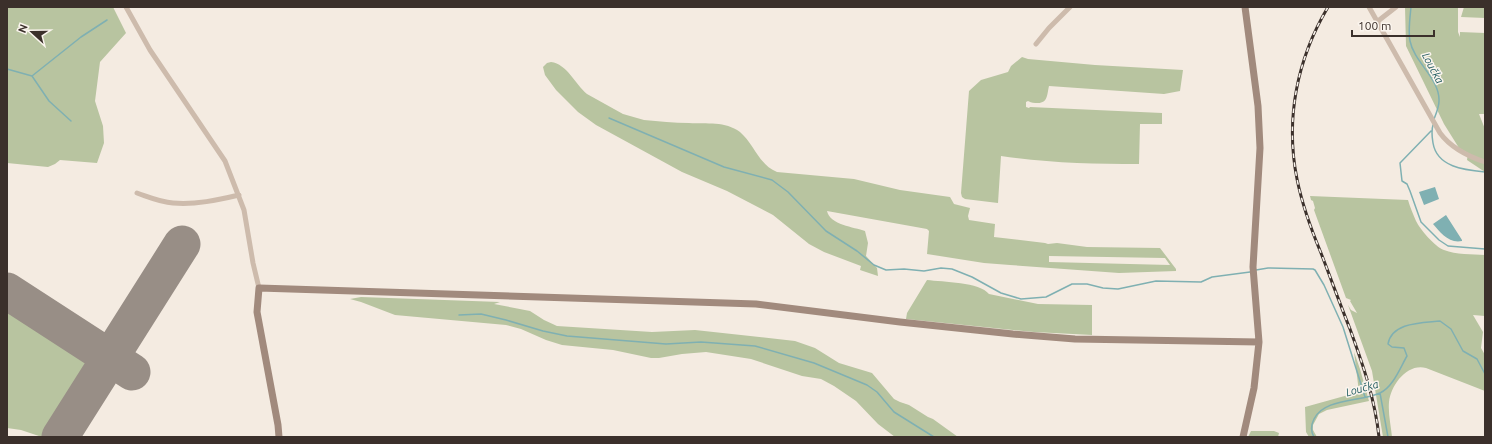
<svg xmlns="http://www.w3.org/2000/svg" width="1492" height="444" viewBox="0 0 1492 444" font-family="Ubuntu,sans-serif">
	<rect width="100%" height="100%" fill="#f4ebe1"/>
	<path fill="#b8c4a0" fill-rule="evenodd" d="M7 7H113L126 33 100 62 95 101 103 126 104 143 97 163 60 160 55 164 48 167 7 163Z
		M1405 7H1458V32L1460 37V32L1485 33V114H1479L1485 129V172L1467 160 1468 153 1459 148 1444 124 1406 46Z
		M1464 7H1485V18L1461 17Z
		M1022 57 1028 59 1095 65 1183 70 1180 91 1164 94 1049 86C1047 94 1048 103 1038 103 1034 103 1032 103 1028 101L1026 102V107L1029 108 1030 107 1162 113V124H1140L1139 164C1092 164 1047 163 1001 156L998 203 965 199 962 197 961 193 969 91 981 80 1008 72 1011 66Z
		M551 62C567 64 575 84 587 94L623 114 644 120C659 121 674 123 689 123 707 124 725 121 740 132 754 144 759 165 777 172L854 179 900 190 950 197 954 204 970 208 968 216 969 220 995 224 994 237 1045 243 1048 244 1057 243 1087 247 1160 248 1176 269V271L1119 273 1010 265 984 263 927 254 929 231 927 229 827 211C830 225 854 227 865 231L868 243 866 256 877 268 878 276 860 270 861 266 824 252 809 244 773 215 727 191 682 172 596 125 578 112 556 90 545 75 543 67 547 63ZM1049 256 1165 258 1170 265 1049 262Z
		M1310 196 1408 200C1410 207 1413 214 1416 221 1420 229 1435 247 1444 250 1456 255 1472 254 1485 255V316L1473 315 1483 332 1481 348 1485 355V391L1426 368C1407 363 1391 385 1389 402 1388 414 1391 426 1392 437H1383L1372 371 1348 305 1351 310 1357 313 1350 301 1351 300 1346 298 1314 210 1315 208 1313 201 1311 200Z
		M927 280C943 282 980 282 989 294L1038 304 1092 305V335L1034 332 906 319 907 313Z
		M361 297 500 302 494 304 530 311 544 320 557 326 652 332 695 330 795 341 815 348 839 363 872 373 894 399 900 402 909 405 928 417 933 419 958 437H895L878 424 856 401 834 386 821 379 802 376 751 359 706 352 682 354 659 358H651L613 350 562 345 546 340 521 329 506 325 395 315 361 302 350 299Z
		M7 310 80 355 88 362 86 371 42 437 21 430 7 428Z
		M1354 352 1360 369 1369 401 1327 410 1319 414 1313 425V430L1317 437H1309L1306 432 1305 407 1359 392Z
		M1251 431H1274L1279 433 1278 437H1248Z"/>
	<path fill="#7fb0b2" d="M1435 187 1439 199 1424 205 1419 192Z
		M1446 215 1462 240V241C1449 244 1440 232 1433 224Z"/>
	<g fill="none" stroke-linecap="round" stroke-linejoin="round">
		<path stroke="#7fb0b2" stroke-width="1.5" d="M1411 7C1410 17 1408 32 1410 41 1414 62 1440 79 1439 101 1439 107 1436 114 1434 119
			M7 69 32 76 49 101 71 121
			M32 76 81 37 107 20
			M609 118 724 167 772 180 788 192 826 231 857 251 874 265 886 270 904 269 924 271 941 268 952 269 972 277 1001 293 1021 299 1046 297 1072 284H1087L1103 288 1118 289 1156 281 1201 282 1212 277 1250 272
			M1433 125C1431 131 1432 136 1433 143 1437 167 1464 170 1485 172
			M1431 131 1400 163 1402 181 1407 184 1410 191 1421 222 1439 240 1448 246 1485 249
			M1256 270 1268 268 1313 269 1315 270 1324 285 1343 327 1365 397
			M459 315 481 314 506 320 543 331 567 336 666 344 701 342 755 346 814 363 867 385 877 392 894 412 934 437
			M1380 393 1388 437
			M1314 437C1311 432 1311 425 1314 419 1324 398 1361 402 1380 393 1393 387 1400 368 1407 356L1404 348 1392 347 1388 344C1392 322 1422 323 1440 321L1451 329 1463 351 1477 359 1485 374"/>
		<path stroke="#988e86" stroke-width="37" d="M7 291 132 372
			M60 437 182 244"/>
		<path stroke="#cdbbac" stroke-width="5" d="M126 7 150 50 225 161 244 210 253 263 259 288
			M1369 7 1440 133C1451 148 1467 156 1485 162
			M1378 21 1396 7
			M1036 44 1049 28 1070 7
			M137 193C149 197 160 202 173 203 195 205 218 200 239 195"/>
		<path stroke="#a18a7d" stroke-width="7" d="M279 437 278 425 257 312 259 288 756 304 900 322 1013 334 1075 339 1259 342
			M1243 437 1254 388 1259 342 1253 267 1260 148 1258 106 1245 7"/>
		<defs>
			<path id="rail" d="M1328 7C1297 59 1285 119 1297 179 1302 204 1311 229 1321 253 1331 279 1340 304 1350 329 1363 365 1375 399 1379 437"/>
		</defs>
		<use href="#rail" stroke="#3b302b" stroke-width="3"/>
		<use href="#rail" stroke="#fbf5ee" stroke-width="1.5" stroke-dasharray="4.5" stroke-linecap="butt"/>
	</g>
	<g text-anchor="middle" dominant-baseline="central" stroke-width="3" stroke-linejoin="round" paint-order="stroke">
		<g font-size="11" font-style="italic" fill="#1f5a5e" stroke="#fbf5ee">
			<text transform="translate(1433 68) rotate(62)">Loučka</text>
			<text transform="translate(1362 388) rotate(-16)">Loučka</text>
		</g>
	</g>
	<rect width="1492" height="444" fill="none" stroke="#3b302b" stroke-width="16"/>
	<g transform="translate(32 32) rotate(291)" stroke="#fbf5ee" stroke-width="3" paint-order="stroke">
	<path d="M0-3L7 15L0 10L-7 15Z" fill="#3b302b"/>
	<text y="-6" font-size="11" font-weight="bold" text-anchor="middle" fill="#3b302b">N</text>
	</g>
	<path d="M1352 30v6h82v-6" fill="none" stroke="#3b302b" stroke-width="2"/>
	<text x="1358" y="30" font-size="12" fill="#3b302b" stroke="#fbf5ee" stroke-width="3" paint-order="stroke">100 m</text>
</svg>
